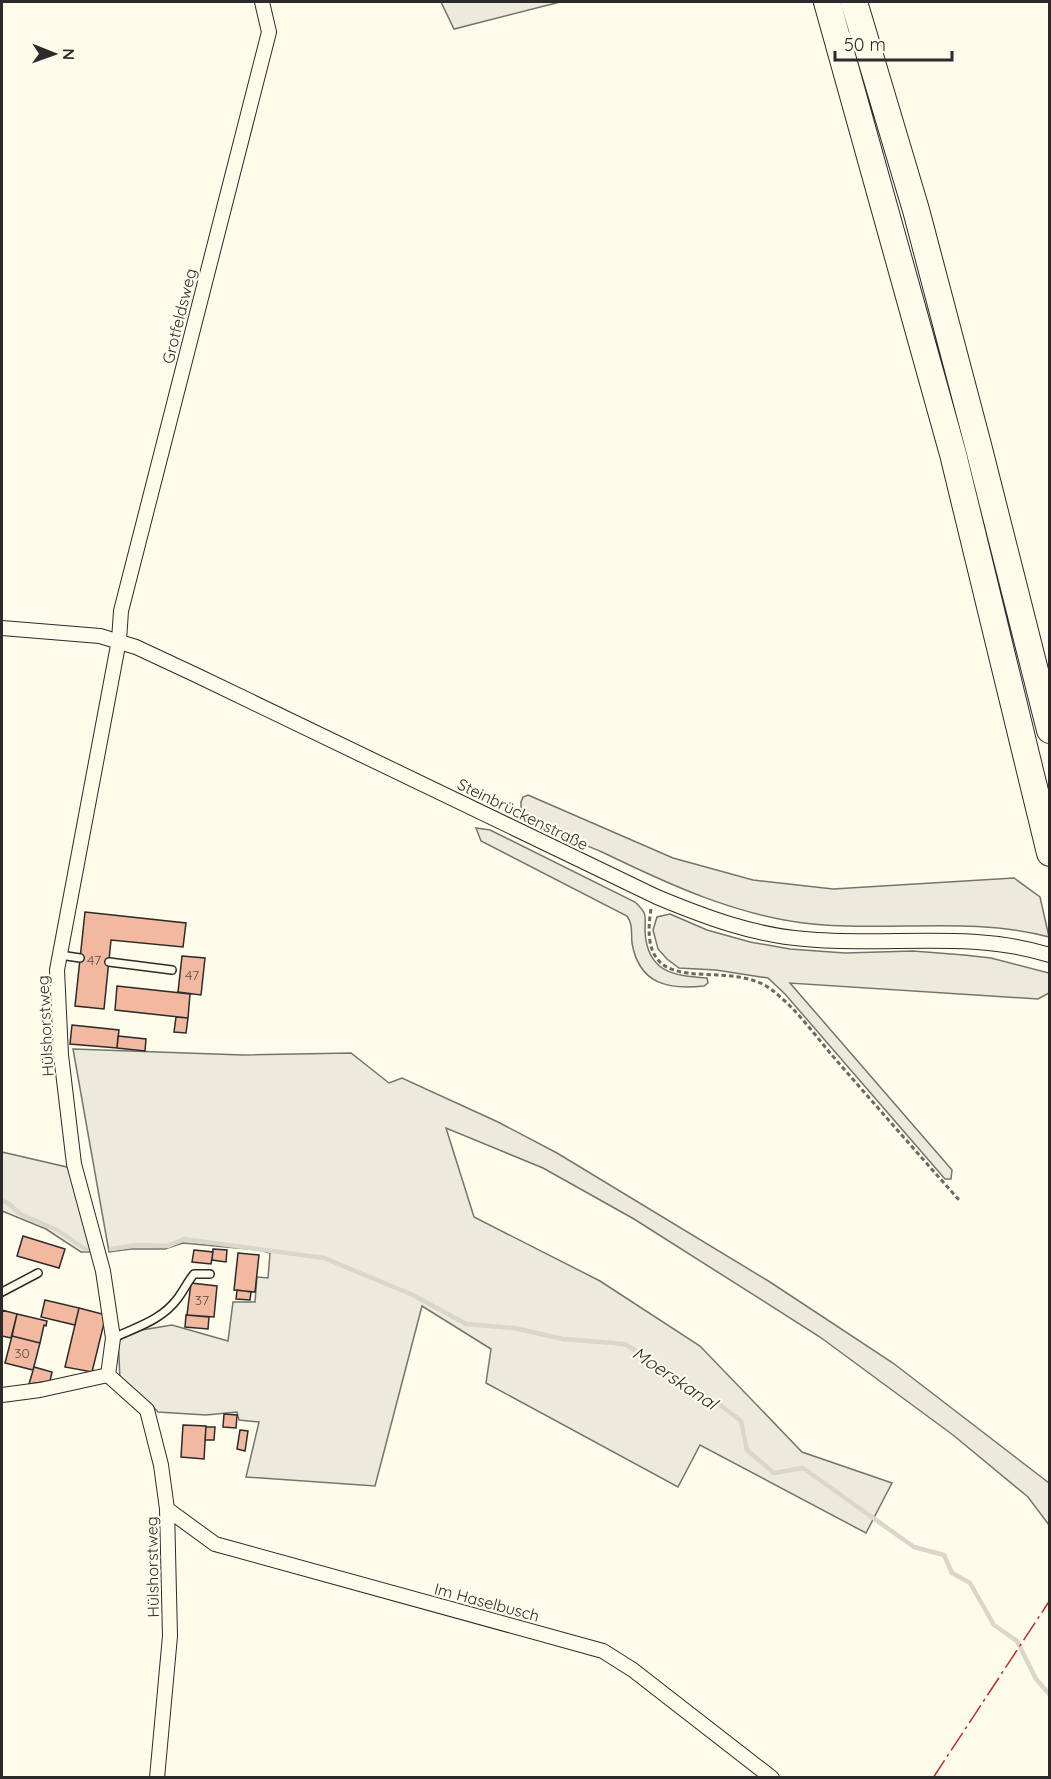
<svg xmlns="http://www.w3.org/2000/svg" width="1051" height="1779" viewBox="0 0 1051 1779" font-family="Quicksand,sans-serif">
	<rect width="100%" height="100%" fill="#fdfbea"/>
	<path fill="#ecebdb" stroke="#74746e" stroke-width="1.5" d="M441 2H560L454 29Z
		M528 795 673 858 753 880 833 889 1014 878 1040 897 1049 937C971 916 891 932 812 924 737 916 670 885 602 852 576 840 541 833 521 812V802L523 797Z
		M476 828 490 830 635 902C648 914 645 916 645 931 647 972 673 976 707 978L708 983 704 986C668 990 639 984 632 943 631 933 633 924 627 916L481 841Z
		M670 914 707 930 750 942 790 949 845 953 913 951 964 955 991 958 1049 973V993L1038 999 790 983 952 1170 951 1179H945L785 994 768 978 716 970 679 968 667 959 658 949 653 930 657 917Z
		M73 1049 243 1055 351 1053 389 1083 402 1078 498 1122 557 1153 770 1282 893 1363 1049 1483V1525L1028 1497 953 1435 820 1337 634 1219 543 1168 446 1128 474 1217 600 1281 700 1346 802 1452 892 1483 866 1533 700 1445 678 1487 486 1383 491 1349 422 1306 375 1486 246 1477 259 1422 239 1420 237 1412 206 1415 158 1412 150 1403 120 1380 118 1334 172 1325 228 1341 233 1302H255L257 1277 268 1278 270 1253 259 1250 183 1243 165 1249H131L109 1252Z
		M2 1152 71 1168 95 1252H81L46 1229 2 1211Z"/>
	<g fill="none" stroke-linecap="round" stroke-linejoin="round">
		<path stroke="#d8d7c9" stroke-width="4.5" d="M2 1201 8 1203 20 1214 57 1230 85 1249H93
			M111 1249 138 1245 168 1246 184 1239 324 1258 413 1295 466 1324 514 1328 563 1339 625 1344 720 1405 741 1421 747 1450 774 1473 803 1468 914 1547 944 1555 952 1573 970 1583 994 1625 1017 1641 1036 1679 1050 1695"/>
	</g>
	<path fill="#f2b8a0" stroke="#2b2b2b" stroke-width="1.5" d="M85 912 186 923 183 947 111 940 104 1009 75 1006Z
		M182 956 205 958 201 995 178 992Z
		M117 986 190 994 188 1018 115 1010Z
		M176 1017 188 1018 186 1033 174 1032Z
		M72 1025 119 1030 117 1048 70 1044Z
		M118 1036 146 1039 145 1051 117 1048Z
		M23 1236 65 1249 59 1268 17 1256Z
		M213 1249 227 1250 226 1262 212 1260Z
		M194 1250 213 1252 211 1264 192 1262Z
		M238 1253 259 1255 255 1292 234 1290Z
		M191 1283 217 1286 214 1317 187 1315Z
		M237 1290 251 1292 250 1300 236 1299Z
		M45 1300 79 1308 75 1325 41 1317Z
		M79 1308 106 1315 92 1372 65 1367Z
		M2 1310 17 1314 11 1338 2 1336Z
		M17 1314 47 1321 46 1326 44 1325 40 1343 12 1336Z
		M186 1315 209 1317 208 1329 185 1327Z
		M12 1336 40 1343 33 1370 5 1363Z
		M34 1367 52 1372 50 1381 29 1384Z
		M224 1414 237 1415 236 1428 223 1427Z
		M183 1425 206 1426 204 1459 181 1457Z
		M206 1427H215L214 1440H205Z
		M240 1430 248 1431 245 1451 237 1449Z"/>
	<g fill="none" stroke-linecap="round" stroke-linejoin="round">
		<defs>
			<path id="service" d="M60 955 80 958
				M109 962 172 970
				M2 1292 38 1273
				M113 1338C137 1327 162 1320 178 1298 184 1290 188 1281 194 1274H210"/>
			<path id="minor" d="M2 628 100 636 136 647 196 675 657 897C705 917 753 935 805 939 886 947 970 930 1050 955
				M108 1375 147 1410 161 1465 167 1509 170 1636 157 1778
				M2 1395 40 1390 108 1375 113 1338 103 1271 74 1164 61 1055 57 970 119 640 121 611 269 32 262 2
				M167 1509 215 1544 603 1651 633 1670 772 1778"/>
			<path id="motorway" d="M827 2 953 454 1050 853
				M854 2 916 210 978 445 1050 730"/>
		</defs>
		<use href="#service" stroke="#2b2b2b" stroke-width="10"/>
		<use href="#minor" stroke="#2b2b2b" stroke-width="16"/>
		<use href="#motorway" stroke="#2b2b2b" stroke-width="28"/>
		<path stroke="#6a6964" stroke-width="3" stroke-dasharray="4.5 3" stroke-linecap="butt" d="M651 909C635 1008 726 954 772 990 797 1009 816 1037 837 1061 878 1108 919 1155 960 1201"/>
		<use href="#service" stroke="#fdfbea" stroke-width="7"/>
		<use href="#minor" stroke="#fdfbea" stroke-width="14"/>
		<use href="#motorway" stroke="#fdfbea" stroke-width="26"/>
		<path stroke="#c62828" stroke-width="1.5" stroke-dasharray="21 4.5 3 4.5" stroke-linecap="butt" d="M933 1778 1050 1600"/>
	</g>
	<g text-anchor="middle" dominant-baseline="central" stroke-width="4.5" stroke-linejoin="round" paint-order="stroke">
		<g font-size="14" fill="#5d4e48">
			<text x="94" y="960">47</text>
			<text x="192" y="975">47</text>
			<text x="202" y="1300">37</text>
			<text x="22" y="1353">30</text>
		</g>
		<g font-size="16" fill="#2b2b2b" stroke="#fdfbea">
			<text transform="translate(179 316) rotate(-76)">Grotfeldsweg</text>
			<text transform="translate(523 814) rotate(26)">Steinbrückenstraße</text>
			<text transform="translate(45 1026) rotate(-93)">Hülshorstweg</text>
			<text transform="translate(152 1567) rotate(-91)">Hülshorstweg</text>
			<text transform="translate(487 1602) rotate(15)">Im Haselbusch</text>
		</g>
		<g font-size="18" font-style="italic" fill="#2b2b2b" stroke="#fdfbea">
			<text transform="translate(675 1378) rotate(34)">Moerskanal</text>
		</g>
	</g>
	<rect width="1051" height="1779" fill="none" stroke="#2b2b2b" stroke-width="6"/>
	<g transform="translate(54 54) rotate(91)" stroke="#fdfbea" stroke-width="4.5" paint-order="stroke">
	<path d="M0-4.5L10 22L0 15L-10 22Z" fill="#2b2b2b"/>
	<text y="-9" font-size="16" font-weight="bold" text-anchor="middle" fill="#2b2b2b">N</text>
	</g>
	<path d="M835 51v9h117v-9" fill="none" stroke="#2b2b2b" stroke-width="3"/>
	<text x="844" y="51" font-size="18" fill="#2b2b2b" stroke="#fdfbea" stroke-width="4.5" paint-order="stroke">50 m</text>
</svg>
